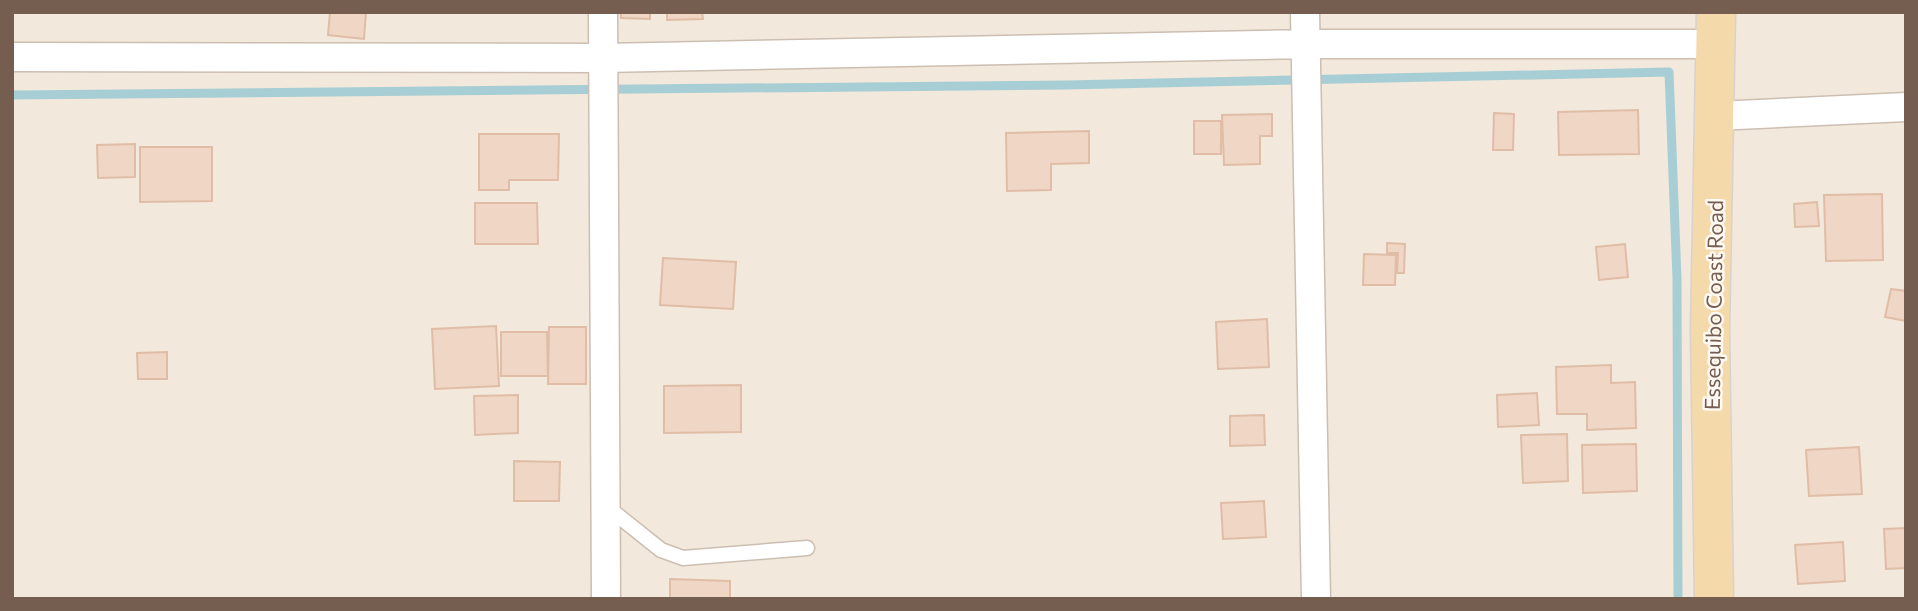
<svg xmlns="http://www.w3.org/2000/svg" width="1918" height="611" viewBox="0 0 1918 611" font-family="Commissioner,sans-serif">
	<rect width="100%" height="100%" fill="#fbf5ec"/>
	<path fill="#f2e8db" d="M12 12H1906V599H12Z"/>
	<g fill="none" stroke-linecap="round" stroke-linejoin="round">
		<path stroke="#a8ced5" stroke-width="9" d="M12 95 1066 85 1669 72 1677 279 1678 599"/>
	</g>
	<path fill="#efd6c5" stroke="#e0bda7" stroke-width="2" d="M330 12H366L364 39 328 35Z
		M621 12H650V19L621 18Z
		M667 12H702L703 19 667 20Z
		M1638 110 1639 154 1559 155 1558 112Z
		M1494 113 1514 114 1513 150H1493Z
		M1272 114V136H1260V164L1224 165 1222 115Z
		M1194 121H1221V154H1194Z
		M1089 131V163L1051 164V190L1007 191 1006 133Z
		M479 134H559L558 180H509V190H479Z
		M135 144V177L98 178 97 145Z
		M140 147H212V201L140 202Z
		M1882 194 1883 260 1826 261 1824 195Z
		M1817 202 1819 226 1795 227 1794 204Z
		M475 203H537L538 244H475Z
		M1387 243 1405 244 1404 273H1397L1398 253H1387Z
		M1625 244 1628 277 1599 280 1596 247Z
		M1364 254 1396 255 1395 285H1363Z
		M663 258 736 262 733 309 660 305Z
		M1891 289 1906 291V321L1885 317Z
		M1267 319 1269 367 1218 369 1216 322Z
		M496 326 499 386 435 389 432 329Z
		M549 327H586V384H548Z
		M501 332H547L548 376H501Z
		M167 352V379H138L137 353Z
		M1611 365V383L1635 382 1636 428 1587 430V414H1557L1556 367Z
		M741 385V432L664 433V386Z
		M1537 393 1539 425 1498 427 1497 395Z
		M518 395V433L475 435 474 396Z
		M1264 415 1265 445 1230 446V416Z
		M1567 434 1568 481 1523 483 1521 435Z
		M1636 444 1637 491 1583 493 1582 445Z
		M1859 447 1862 494 1809 496 1806 450Z
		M514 461 560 462 559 501H514Z
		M1264 501 1266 537 1223 539 1221 503Z
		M1906 528V568L1886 569 1884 529Z
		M1843 542 1845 581 1798 584 1795 545Z
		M670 579 730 581V599H670Z"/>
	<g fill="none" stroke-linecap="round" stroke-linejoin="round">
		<defs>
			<path id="lane" d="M606 506 661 550 683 558 807 548"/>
			<path id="street" d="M603 12 606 599
				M1305 12 1316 599
				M12 57 603 58 1305 44H1717
				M1716 116 1906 107"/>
			<path id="primary" d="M1714 599 1710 330 1716 12"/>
		</defs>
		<use href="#lane" stroke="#cdbeb2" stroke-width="17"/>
		<use href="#street" stroke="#cdbeb2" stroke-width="31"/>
		<use href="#primary" stroke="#d8d2ce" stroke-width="41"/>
		<use href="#lane" stroke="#fff" stroke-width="14"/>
		<use href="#street" stroke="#fff" stroke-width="28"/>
		<use href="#primary" stroke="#f4d9aa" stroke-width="38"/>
	</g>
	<g text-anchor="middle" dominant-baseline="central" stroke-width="5" stroke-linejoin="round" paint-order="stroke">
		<g font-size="21" fill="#755d50" stroke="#fef9f2">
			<text transform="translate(1713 305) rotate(-89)">Essequibo Coast Road</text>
		</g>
	</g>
	<rect width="1918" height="611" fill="none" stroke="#755d50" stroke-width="28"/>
</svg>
